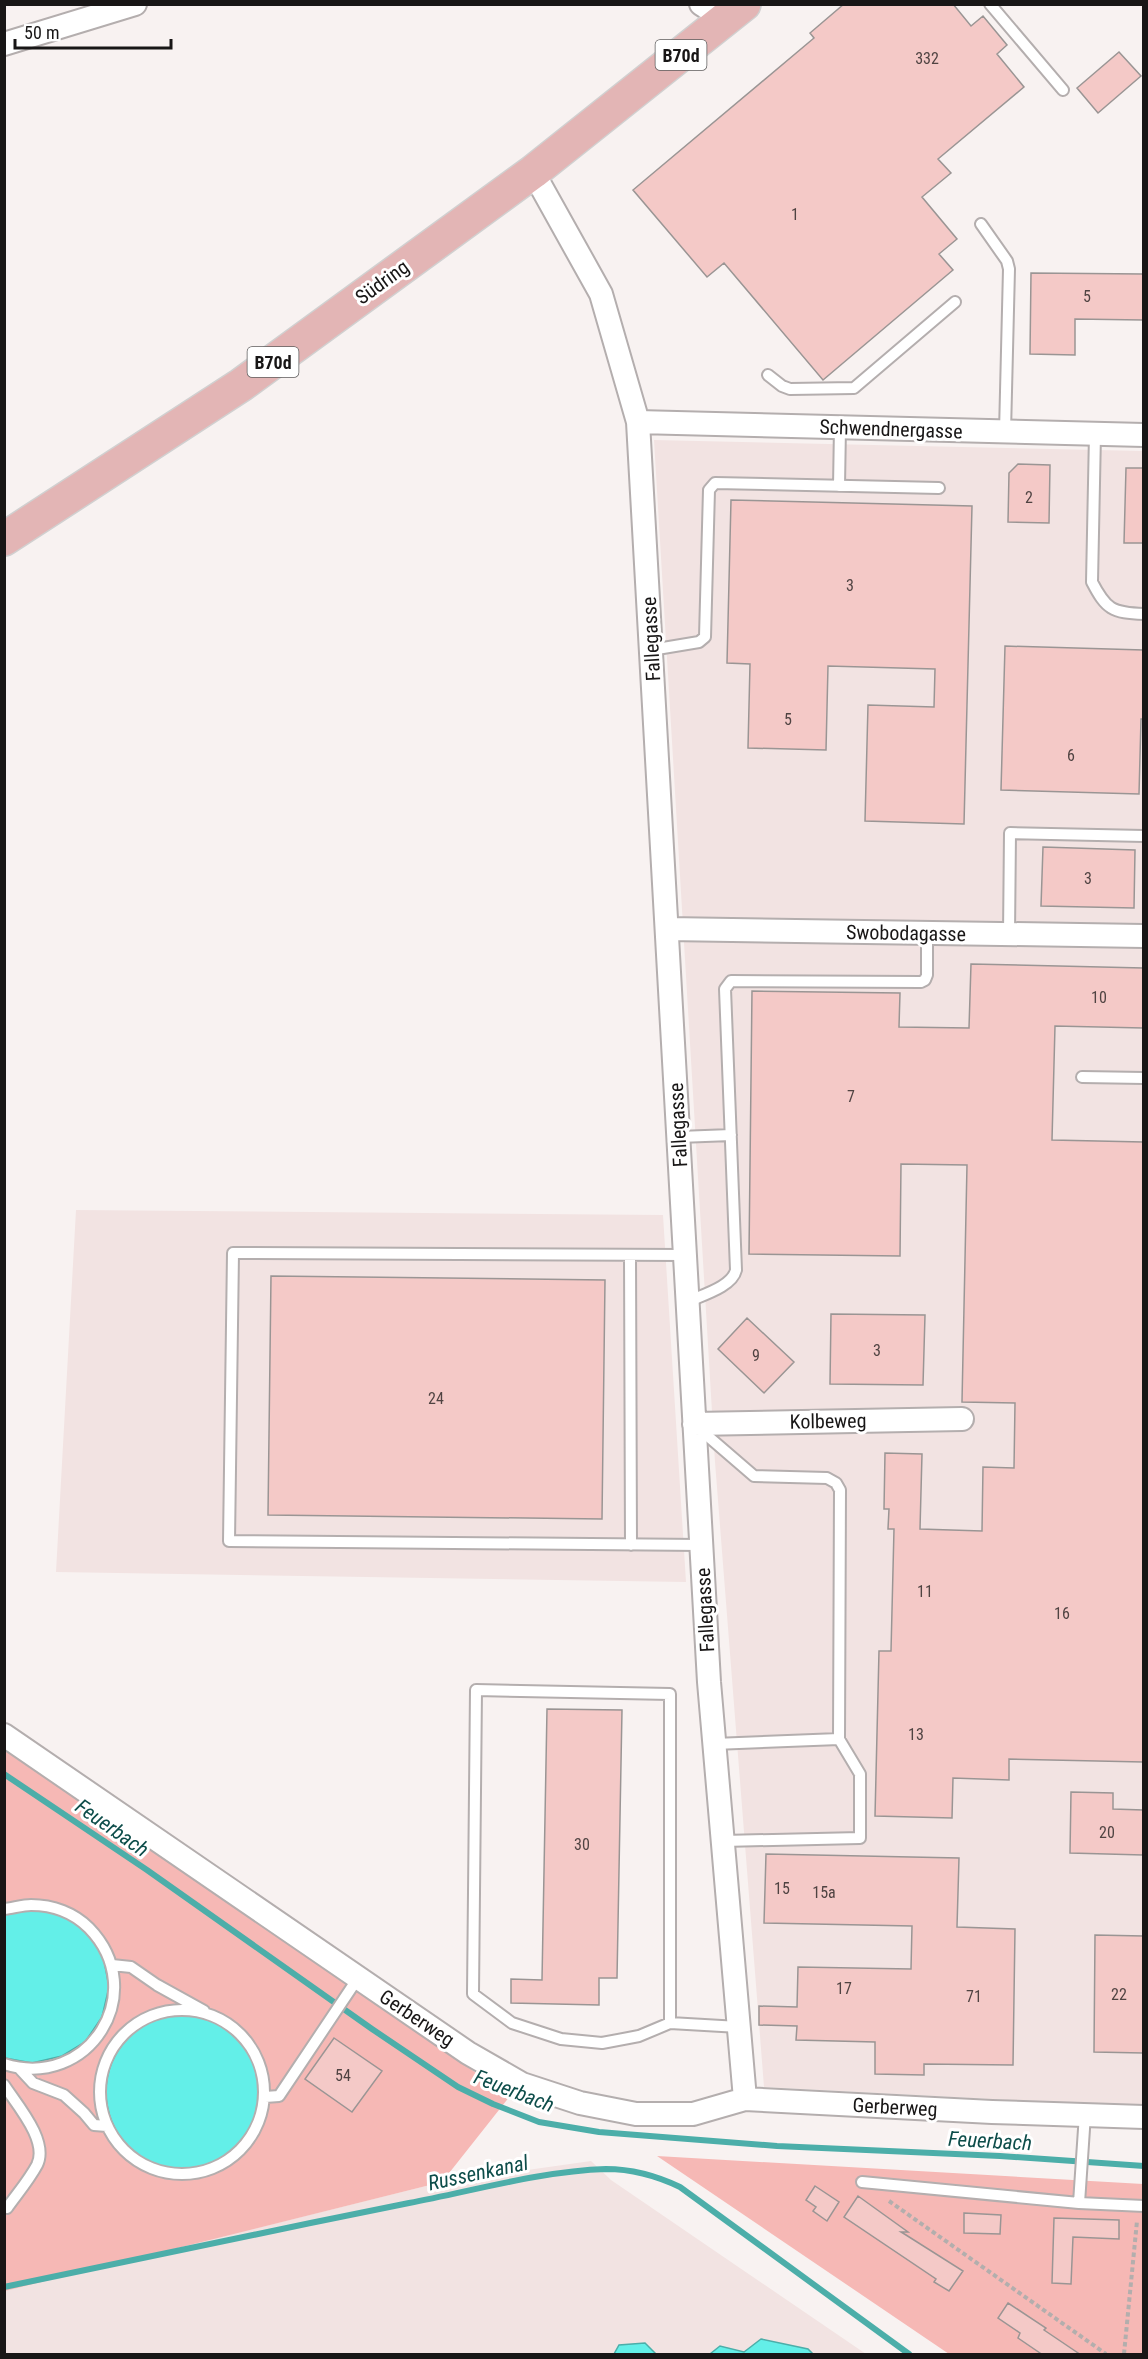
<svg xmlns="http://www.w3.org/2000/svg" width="1148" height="2359" viewBox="0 0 1148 2359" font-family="'Roboto Condensed',sans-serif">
	<rect width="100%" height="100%" fill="#f8f2f1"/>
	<path fill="#f2e3e2" d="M654 440 1143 451V2107L764 2087 715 1462Z
		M76 1210 663 1215 686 1582 56 1572Z
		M591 2161 611 2180 866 2354H5L4 2291 442 2182Z"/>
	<path fill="#f6b8b5" d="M4 1750 510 2096 442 2182 5 2291Z
		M657 2156 1143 2184V2354H949Z"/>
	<path fill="#63efe8" stroke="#4caea9" stroke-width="1.5" d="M30 1906 63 1913 87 1930 103 1955 109 1987 102 2017 85 2042 62 2056 32 2063 5 2058 4 1911Z
		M106 2092a78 78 0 1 1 156 0a78 78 0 1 1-156 0Z
		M761 2339 808 2349 813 2354H710L720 2346 744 2352Z
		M645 2343 656 2354H614L619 2345Z"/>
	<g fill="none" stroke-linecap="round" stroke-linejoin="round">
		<path stroke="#4caea9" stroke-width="6" d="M4 1774 147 1870 372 2029 458 2087 493 2104 539 2122 599 2132 777 2146 1000 2156 1144 2166
			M4 2287C140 2259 274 2230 409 2203 473 2191 541 2171 606 2169 632 2169 657 2176 680 2187L909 2354"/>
	</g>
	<path fill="#f4c9c7" stroke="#9a9594" stroke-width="1.5" d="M844 4H953L971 26 983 16 1007 45 997 54 1024 87 938 159 951 173 922 197 957 239 939 254 953 270 823 380 724 263 707 277 633 190 814 38 810 33Z
		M1119 52 1141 76 1098 113 1077 88Z
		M1031 273 1143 274V320L1075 319V355L1030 354Z
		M1018 464 1050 465 1049 523 1008 522 1009 473Z
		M1126 468H1143V543H1124Z
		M731 500 972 506 964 824 865 821 868 705 934 707 935 669 828 666 826 750 748 748 750 664 727 663Z
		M1005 646 1143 650V719H1141L1139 794 1001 790Z
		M1043 847 1135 850 1134 908 1041 906Z
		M971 964 1143 968V1028L1055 1026 1052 1140 1143 1142V1762L1009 1759V1780L953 1778 952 1818 875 1816 879 1651H891L894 1529H888L889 1509H884L885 1453 922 1454 920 1529 982 1531 983 1467 1014 1468 1015 1403 962 1402 967 1165 901 1164 900 1256 749 1254 752 991 900 993 899 1027 969 1028Z
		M271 1276 605 1280 602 1519 268 1515Z
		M831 1314 925 1315 923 1385 830 1384Z
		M747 1318 794 1362 764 1393 718 1349Z
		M547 1709 622 1710 617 1978H599V2005L511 2003V1979L542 1980Z
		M1071 1792 1113 1793V1809L1143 1810V1855L1070 1853Z
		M766 1854 959 1858 957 1927 1015 1929 1013 2065 924 2064V2075L875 2074V2042L796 2040 797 2026 759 2025V2006L797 2007 798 1967 911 1969 912 1926 764 1923Z
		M1095 1935 1143 1936V2053L1094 2052Z
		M334 2038 382 2071 352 2112 305 2079Z
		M815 2186 839 2202 827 2221 813 2211 816 2207 806 2200Z
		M858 2196 908 2232H901L906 2235 963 2271 949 2291 934 2282 936 2279 844 2217Z
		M964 2213 1001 2215 1000 2234 964 2233Z
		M1054 2218 1119 2220V2239L1073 2237 1071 2284 1052 2283Z
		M1008 2303 1046 2328 1044 2330 1081 2355H1043L1018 2338 1020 2333 998 2318Z"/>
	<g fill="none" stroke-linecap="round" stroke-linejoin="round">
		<defs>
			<path id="lane" d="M990 4 1063 90
				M981 224 1007 261 1009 269 1005 432
				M768 375 782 386 790 389 854 388 955 302
				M1095 434 1092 582C1106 609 1112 613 1144 614
				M839 486 840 427
				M651 650 699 642 705 637 709 490 715 483 939 488
				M1009 934 1010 833 1144 836
				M1082 1077 1144 1078
				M679 1137 731 1135
				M630 1255 631 1545
				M685 1255 233 1253 229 1541 701 1545
				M687 1302C702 1295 732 1287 736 1270L725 989 731 981 921 982 925 980 927 975V933
				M696 1426 754 1476 827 1478 836 1483 840 1490 839 1739 860 1774V1838L723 1841
				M714 1744 839 1739
				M4 1909C13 1908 23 1905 31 1905 53 1905 74 1913 89 1928 151 1992 89 2091 4 2064
				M112 1965 131 1967 157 1985 204 2011
				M100 2092a82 82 0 1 1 164 0a82 82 0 1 1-164 0Z
				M670 2023V1694L476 1690 473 1994 512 2023 561 2039 602 2043 639 2036 670 2023 739 2027
				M20 2069 33 2083 64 2095 84 2113 94 2125 107 2126
				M4 2085C17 2105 49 2141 37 2165 29 2180 17 2194 7 2208
				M265 2097 279 2096 358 1978
				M862 2182 1079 2203 1144 2206
				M1079 2203 1085 2114"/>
			<path id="street" d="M701 4 726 20
				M4 44 135 4
				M533 172 601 294 638 422 709 1682 745 2099
				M638 422 1144 435
				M668 929 1144 936
				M694 1424 962 1419
				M4 1735 468 2053 522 2084 580 2103 636 2114H693L745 2099 992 2112 1144 2117"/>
			<path id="primary" d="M4 539 241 385 533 172 744 4"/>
		</defs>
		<use href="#lane" stroke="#b4aeae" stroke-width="14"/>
		<use href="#street" stroke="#b4aeae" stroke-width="26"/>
		<use href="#primary" stroke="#d1d0d0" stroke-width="36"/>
		<path stroke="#b3aead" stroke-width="4" stroke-dasharray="4.5 3" stroke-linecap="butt" d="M889 2201 1106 2354
			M1124 2354 1137 2221"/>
		<use href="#lane" stroke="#fff" stroke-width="10"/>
		<use href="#street" stroke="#fff" stroke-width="22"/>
		<use href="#primary" stroke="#e3b5b5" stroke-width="33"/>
	</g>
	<g text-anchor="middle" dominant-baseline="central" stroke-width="6" stroke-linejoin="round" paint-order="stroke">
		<g font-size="16" fill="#4f4342">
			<text x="927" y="58">332</text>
			<text x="795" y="214">1</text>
			<text x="1087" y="296">5</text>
			<text x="1029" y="497">2</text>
			<text x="850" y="585">3</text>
			<text x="788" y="719">5</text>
			<text x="1071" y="755">6</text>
			<text x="1088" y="878">3</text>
			<text x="1099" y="997">10</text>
			<text x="851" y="1096">7</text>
			<text x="877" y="1350">3</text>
			<text x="756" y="1355">9</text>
			<text x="436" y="1398">24</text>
			<text x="925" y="1591">11</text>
			<text x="1062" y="1613">16</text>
			<text x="916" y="1734">13</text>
			<text x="1107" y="1832">20</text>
			<text x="582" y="1844">30</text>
			<text x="782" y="1888">15</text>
			<text x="824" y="1892">15a</text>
			<text x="844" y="1988">17</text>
			<text x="1119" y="1994">22</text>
			<text x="974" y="1996">71</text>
			<text x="343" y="2075">54</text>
		</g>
		<g fill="#fff" stroke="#5d5c5c" stroke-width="1.5">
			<rect x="655.5" y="40" width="51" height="30" rx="4.5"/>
			<rect x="247.5" y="347" width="51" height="30" rx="4.5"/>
		</g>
		<g font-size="18" font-weight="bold" fill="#181616">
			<text x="681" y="55">B70d</text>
			<text x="273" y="362">B70d</text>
		</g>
		<g font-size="20" fill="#181616" stroke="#fff">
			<text transform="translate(382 282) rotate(-36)">Südring</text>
			<text transform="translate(891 429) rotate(2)">Schwendnergasse</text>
			<text transform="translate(651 639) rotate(-93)">Fallegasse</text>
			<text transform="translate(906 933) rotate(1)">Swobodagasse</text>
			<text transform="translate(678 1125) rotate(-93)">Fallegasse</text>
			<text transform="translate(828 1421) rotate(-1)">Kolbeweg</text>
			<text transform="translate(705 1610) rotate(-93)">Fallegasse</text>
			<text transform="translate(417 2018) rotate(34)">Gerberweg</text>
			<text transform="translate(895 2107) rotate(3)">Gerberweg</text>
		</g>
		<g font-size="21" font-style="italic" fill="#0d4d4a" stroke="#fff">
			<text transform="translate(112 1828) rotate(35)">Feuerbach</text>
			<text transform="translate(514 2091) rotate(21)">Feuerbach</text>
			<text transform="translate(990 2141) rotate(3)">Feuerbach</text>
			<text transform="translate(478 2173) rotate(-12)">Russenkanal</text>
		</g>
	</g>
	<rect width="1148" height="2359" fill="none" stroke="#181616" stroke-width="12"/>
	<path d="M15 39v9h156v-9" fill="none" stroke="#181616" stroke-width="3"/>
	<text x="24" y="39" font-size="18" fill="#181616" stroke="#ffffff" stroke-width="4.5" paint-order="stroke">50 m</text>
</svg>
